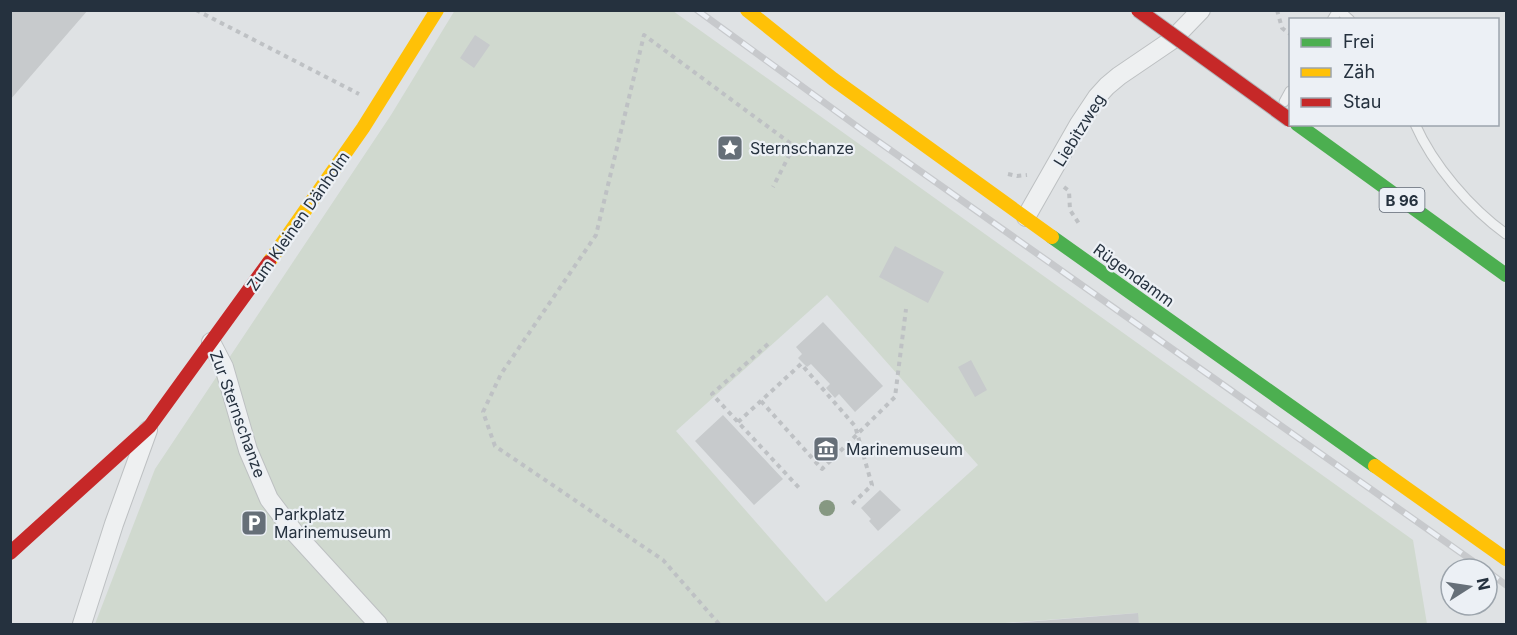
<svg xmlns="http://www.w3.org/2000/svg" width="1517" height="635" viewBox="0 0 1517 635" font-family="Inter,sans-serif">
	<rect width="100%" height="100%" fill="#dfe2e4"/>
	<path fill="#d0d9cf" fill-rule="evenodd" d="M455 10 673 11 1413 540 1427 624H1139L1137 613 992 624H95L155 469 391 115ZM827 295 978 465 826 602 676 431Z"/>
	<path fill="#c7cacc" d="M10 10H88L10 100Z
		M475 35 490 45 474 68 460 58Z
		M895 246 944 272 928 303 879 277Z
		M823 322 883 386 855 412 839 394 835 398 826 388 830 384 811 364 807 367 798 358 802 354 796 347Z
		M971 360 987 390 975 397 958 367Z
		M723 415 783 479 754 505 695 441Z
		M880 490 901 510 878 531 869 521 871 519 861 508Z
		M1138 613 1139 624H1013V623Z"/>
	<g fill="none" stroke-linecap="round" stroke-linejoin="round">
		<defs>
			<path id="lane" d="M1339 10 1350 20
				M1332 20 1338 10
				M1284 102 1290 91
				M1415 124C1433 165 1470 208 1506 234"/>
			<path id="street" d="M1026 217 1079 124 1097 97 1107 86 1119 76 1172 40 1201 10
				M211 342 224 367 248 450 269 499 294 532 378 624
				M82 624 114 524 148 430"/>
		</defs>
		<use href="#lane" stroke="#bdc0c2" stroke-width="11"/>
		<use href="#street" stroke="#bdc0c2" stroke-width="20"/>
		<path stroke="#bec1c4" stroke-width="4" stroke-dasharray="4.5 4.5" stroke-linecap="butt" d="M196 10 359 94
			M1277 10 1282 28 1290 34
			M1008 174 1017 176 1027 175
			M1064 187 1069 191 1070 210 1080 225
			M768 344 712 394 801 490
			M761 401 822 469 895 397 906 309
			M738 422 801 364 855 426 872 485 852 504
			M719 624 663 560 495 446 483 412 501 374 596 235 644 35 794 146 773 187"/>
		<use href="#lane" stroke="#eef0f1" stroke-width="9"/>
		<use href="#street" stroke="#eef0f1" stroke-width="18"/>
		<path stroke="#4caf50" stroke-width="14" d="M1297 124 1506 275
			M1052 237 1375 466"/>
		<path stroke="#ffc107" stroke-width="14" d="M747 10 833 79 1052 237
			M269 262 363 128 437 10
			M1375 466 1506 559"/>
		<path stroke="#c62828" stroke-width="14" d="M10 553 150 426 269 262"/>
		<defs>
			<path id="rail" d="M697 10 862 130 1484 569
				M1487 571 1506 585"/>
		</defs>
		<use href="#rail" stroke="#c7c9cc" stroke-width="7"/>
		<use href="#rail" stroke="#ecf0f5" stroke-width="4.5" stroke-dasharray="14" stroke-linecap="butt"/>
		<defs>
			<path id="jam-bridge" d="M1138 10 1290 120"/>
		</defs>
		<use href="#jam-bridge" stroke="#b1b5b9" stroke-width="16" stroke-linecap="butt"/>
		<use href="#jam-bridge" stroke="#c62828" stroke-width="14"/>
	</g>
	<circle fill="#869882" cx="827" cy="508" r="8"/>
	<defs>
		<symbol id="sight-square" viewBox="-11 -11 22 22"><rect x="-9" y="-9" width="18" height="18" rx="4" fill="#666f78" stroke="#ecf0f5"/><path d="M0-6L1.8-2.2L6-1.7L2.9 1.2L3.7 5.4L0 3.3L-3.7 5.4L-2.9 1.2L-6-1.7L-1.8-2.2Z" fill="#fff"/></symbol>
		<symbol id="museum-square" viewBox="-11 -11 22 22"><rect x="-9" y="-9" width="18" height="18" rx="4" fill="#666f78" stroke="#ecf0f5"/><path d="M0-6L6-3V-2H-6V-3ZM-5-1h2V3h-2ZM-1-1h2V3h-2ZM3-1h2V3H3ZM-6 4H6V6H-6Z" fill="#fff"/></symbol>
		<symbol id="parking-square" viewBox="-11 -11 22 22"><rect x="-9" y="-9" width="18" height="18" rx="4" fill="#666f78" stroke="#ecf0f5"/><path d="M-3.5-5.5H1a3.5 3.5 0 0 1 0 7H-1V5.5H-3.5ZM-1-3.4V-.6H.8a1.4 1.4 0 0 0 0-2.8Z" fill="#fff"/></symbol>
	</defs>
	<g fill-rule="evenodd">
		<use href="#sight-square" x="715" y="133" width="30" height="30"/>
		<use href="#museum-square" x="811" y="434" width="30" height="30"/>
		<use href="#parking-square" x="239" y="508" width="30" height="30"/>
	</g>
	<g text-anchor="middle" dominant-baseline="central" stroke-width="4.5" stroke-linejoin="round" paint-order="stroke">
		<rect fill="#ecf0f5" stroke="#616a75" stroke-width="1.5" x="1379.5" y="188" width="45" height="24" rx="4.5"/>
		<g font-size="15" font-weight="bold" fill="#25313e">
			<text x="1402" y="200">B 96</text>
		</g>
		<g font-size="16" fill="#25313e" stroke="#ecf0f5">
			<text transform="translate(1079 130) rotate(-58)">Liebitzweg</text>
			<text transform="translate(298 221) rotate(-55)">Zum Kleinen Dänholm</text>
			<text transform="translate(1134 275) rotate(36)">Rügendamm</text>
			<text transform="translate(238 414) rotate(70)">Zur Sternschanze</text>
		</g>
		<g font-size="16" fill="#25313e" stroke="#ecf0f5" text-anchor="start">
			<text x="750" y="148">Sternschanze</text>
			<text x="846" y="449">Marinemuseum</text>
			<text x="274" y="514">Parkplatz<tspan x="274" dy="18">Marinemuseum</tspan></text>
		</g>
	</g>
	<rect width="1517" height="635" fill="none" stroke="#25313e" stroke-width="24"/>
	<rect x="1289" y="18" width="210" height="108" fill="#ecf0f5" stroke="#9ca4ac" stroke-width="1.5"/>
	<rect x="1301" y="38" width="30" height="9" fill="#4caf50" stroke="#9ca4ac" stroke-width="1.5"/>
	<text x="1343" y="48" font-size="18" fill="#25313e">Frei</text>
	<rect x="1301" y="68" width="30" height="9" fill="#ffc107" stroke="#9ca4ac" stroke-width="1.5"/>
	<text x="1343" y="78" font-size="18" fill="#25313e">Zäh</text>
	<rect x="1301" y="98" width="30" height="9" fill="#c62828" stroke="#9ca4ac" stroke-width="1.5"/>
	<text x="1343" y="108" font-size="18" fill="#25313e">Stau</text>
	<g transform="translate(1469 587) rotate(78)"><circle r="28" fill="#ecf0f5" stroke="#9ca4ac" stroke-width="1.5"/>
	<path d="M0-4.5L10 22L0 15L-10 22Z" fill="#666f78"/>
	<text y="-9" font-size="16" font-weight="bold" text-anchor="middle" fill="#25313e">N</text>
	</g>
</svg>
